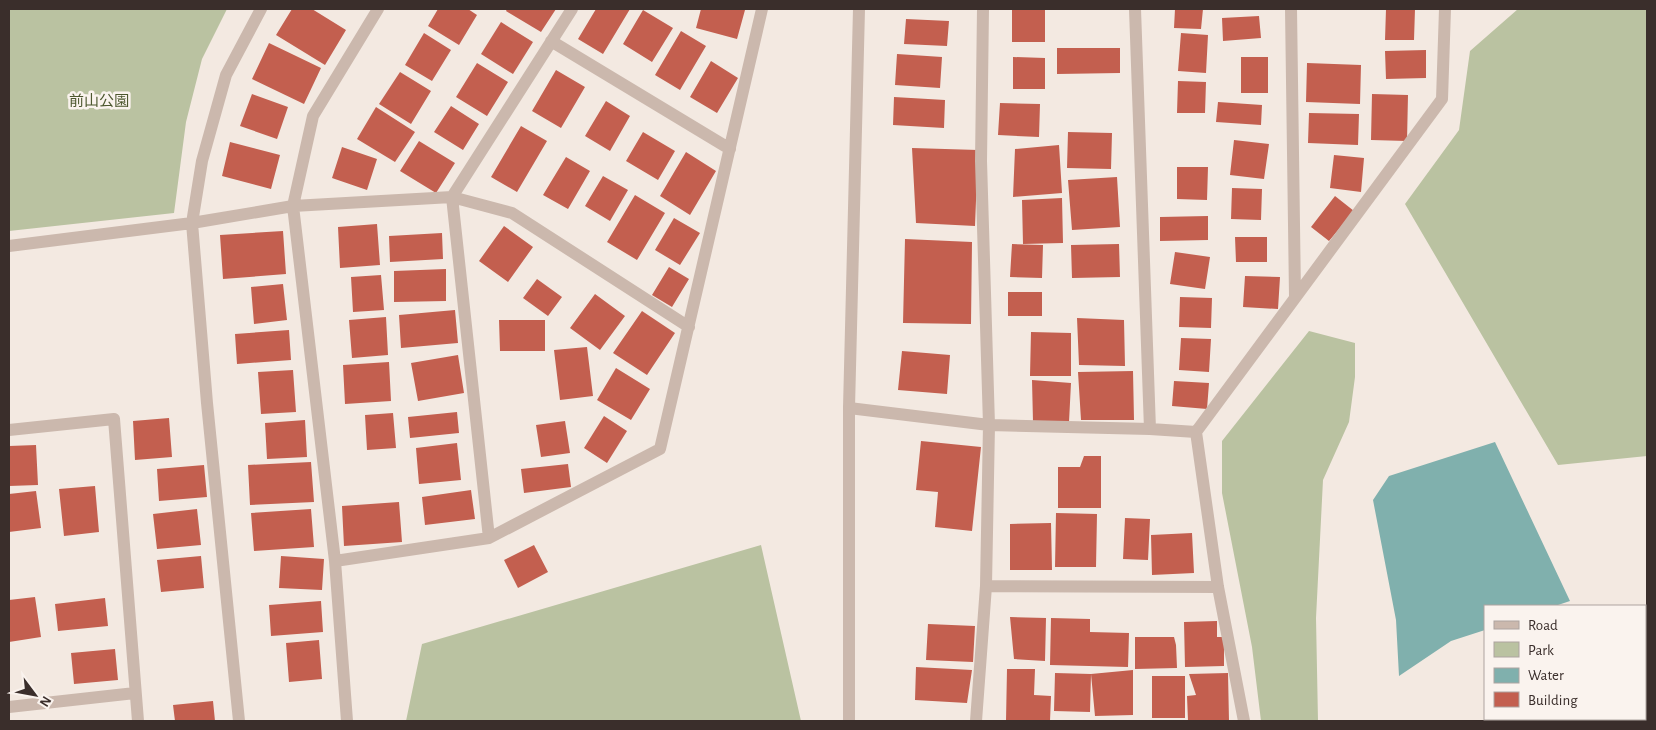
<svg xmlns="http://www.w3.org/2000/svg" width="1656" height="730" viewBox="0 0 1656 730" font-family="'Alegreya Sans','Noto Sans JP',sans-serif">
	<rect width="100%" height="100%" fill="#f3e9e1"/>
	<path fill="#bac2a1" d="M9 9H227L202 59 186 122 174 213 9 231Z
		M1518 9H1647V456L1558 465 1405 204 1459 130 1470 51Z
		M1309 331 1355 343V377L1349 422 1323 480 1316 618 1318 721H1261L1252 647 1222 493V441Z
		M761 545 801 721H406L422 644Z"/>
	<path fill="#80b0ad" d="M1495 442 1570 601 1555 606H1485V630L1451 641 1399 676 1396 620 1373 500 1389 476Z"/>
	<path fill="#c35f4f" d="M292 9H312L346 30 325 65 276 35Z
		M438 9H468L477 15 459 45 428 26Z
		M507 9H556L541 32 506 11Z
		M596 9H630L603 54 578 39Z
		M701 9 745 10 737 39 696 28Z
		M1175 9H1203L1201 29 1174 28Z
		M1386 9H1415L1414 40H1385Z
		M643 10 673 28 652 62 623 44Z
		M1012 10H1045V42H1012Z
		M1259 16 1261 38 1223 41 1222 18Z
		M906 19 949 21 947 46 904 44Z
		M501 22 533 42 513 74 481 54Z
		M681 31 706 46 680 90 655 75Z
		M424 33 451 50 432 81 405 65Z
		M1181 33 1208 35 1206 73 1178 71Z
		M269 43 321 68 304 104 252 79Z
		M1057 48H1120V73L1057 74Z
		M1426 50V78L1386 79 1385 51Z
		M897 54 942 57 940 88 895 85Z
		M1013 57 1045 58V89H1013Z
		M1241 57H1268V93H1241Z
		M711 61 738 78 717 113 690 97Z
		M477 63 508 82 487 116 456 97Z
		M1307 63 1361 65 1360 104 1306 102Z
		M556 70 585 87 561 128 532 111Z
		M400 72 431 91 411 124 379 104Z
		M1178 81 1206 82 1205 113H1177Z
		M252 94 288 107 277 139 240 126Z
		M1372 94 1408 95 1407 141 1371 140Z
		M894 97 945 100 944 128 893 125Z
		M606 101 630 116 610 151 585 136Z
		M1218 102 1262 105 1261 125 1216 122Z
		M1000 103 1040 104 1039 137 998 135Z
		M451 106 479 124 463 150 434 132Z
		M376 107 415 132 395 162 357 139Z
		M1309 113 1359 114 1358 145 1308 143Z
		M521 126 547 141 517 192 491 177Z
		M643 132 675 151 658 180 626 161Z
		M1068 132 1112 133 1111 169 1067 168Z
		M1234 140 1269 144 1264 179 1230 175Z
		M419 141 455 163 436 193 400 171Z
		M230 142 280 155 271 189 222 176Z
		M1059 145 1062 193 1013 197 1015 149Z
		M342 147 377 159 367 190 332 178Z
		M912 148 978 150 975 226 916 223Z
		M686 152 716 171 690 215 660 196Z
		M1334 155 1364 158 1361 192 1330 188Z
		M566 157 590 171 568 209 543 195Z
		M1177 167H1208L1207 200 1177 199Z
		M603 176 628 190 610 221 585 206Z
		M1117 177 1120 227 1072 230 1068 180Z
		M1232 188 1262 189 1261 220 1231 219Z
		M635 195 665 213 637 260 607 242Z
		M1335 196 1354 211 1329 241 1311 227Z
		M1062 198 1063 243 1023 244 1022 200Z
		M1208 216V240L1160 241V217Z
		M674 218 700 233 680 265 655 250Z
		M377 224 380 265 340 268 338 227Z
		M504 226 533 247 508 282 479 261Z
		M283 231 286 274 223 279 220 235Z
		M442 233 443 259 390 262 389 236Z
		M1235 237H1267V262H1236Z
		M905 239 972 242 971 324 903 323Z
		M1012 244 1043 245 1042 278 1010 277Z
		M1119 244 1120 277 1072 278 1071 245Z
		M1175 252 1210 257 1205 289 1170 284Z
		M669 267 689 279 672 307 652 295Z
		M446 269V301L394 302V271Z
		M381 275 384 310 353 312 351 277Z
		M1245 276 1280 277 1278 309 1243 307Z
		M537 279 562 297 548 316 523 298Z
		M283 284 287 320 254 324 251 287Z
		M1008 292H1042V316H1008Z
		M595 294 625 316 600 350 570 328Z
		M1180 297 1212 298 1211 328 1179 327Z
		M455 310 458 343 401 348 399 315Z
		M642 311 675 333 647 375 613 353Z
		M386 317 388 355 352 358 349 320Z
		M1077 318 1124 320 1125 366 1079 365Z
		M499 320H545V351H500Z
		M289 330 291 360 237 364 235 334Z
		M1031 332 1071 333V376H1030Z
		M1181 338 1211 339 1209 372 1179 370Z
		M587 347 593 396 560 400 554 350Z
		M902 351 950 355 947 394 898 390Z
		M458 355 464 393 418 401 411 363Z
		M389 362 391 401 345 404 343 365Z
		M616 368 650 389 631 420 597 400Z
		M293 370 296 412 261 414 258 372Z
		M1133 371 1134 420H1081L1078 372Z
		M1032 380 1071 383 1069 422H1033Z
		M1174 381 1209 383 1207 409 1172 406Z
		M457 412 459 433 410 438 408 417Z
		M393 413 396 448 367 450 365 415Z
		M604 416 627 431 607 463 584 448Z
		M169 418 172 457 135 460 133 421Z
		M305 420 307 457 267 459 265 423Z
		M565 421 570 453 541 457 536 425Z
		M921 441 981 447 972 531 935 527 938 492 916 490Z
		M457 443 461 480 419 484 416 448Z
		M36 445 38 485 9 486V446Z
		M1084 456H1101V508H1058V467H1080Z
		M311 462 314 502 250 505 248 465Z
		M568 464 571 487 524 493 521 469Z
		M204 465 207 497 159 501 157 469Z
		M95 486 99 532 64 536 59 489Z
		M471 490 475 519 425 525 422 497Z
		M36 491 41 528 9 532V494Z
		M399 502 402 542 344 546 342 506Z
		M197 509 201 545 157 549 153 514Z
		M311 509 314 547 254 551 251 513Z
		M1056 513 1097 514 1096 567H1055Z
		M1125 518 1150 519 1148 560 1123 559Z
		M1051 523 1052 570H1010V524Z
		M1192 533 1194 573 1152 575 1151 535Z
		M534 545 548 572 518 588 504 560Z
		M201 556 204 588 161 592 157 560Z
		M281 556 324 559 322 590 279 588Z
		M35 597 41 637 9 642V600Z
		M105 598 108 626 58 631 55 604Z
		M321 601 323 632 271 636 269 605Z
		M1010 617 1046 618 1045 661 1014 659Z
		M1051 618 1090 619V632L1129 633 1128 667 1050 665Z
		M1217 621V637H1224V666L1185 667 1184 622Z
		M928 624 975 626 973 662 926 660Z
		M1135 637H1174L1176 645 1177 668 1135 669Z
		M319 640 322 679 289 682 286 643Z
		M115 649 118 680 74 684 71 653Z
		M916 667 972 670 967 703 915 700Z
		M1007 669H1035L1034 695 1051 696 1050 721H1006Z
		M1133 670V715L1095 716 1091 674Z
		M1055 673 1091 674 1090 712 1054 711Z
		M1228 673 1229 721H1188L1187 696 1196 695 1189 674Z
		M1152 676H1185V718H1152Z
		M213 701 215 721H175L173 705Z"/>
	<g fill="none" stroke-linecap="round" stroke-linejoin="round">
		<path stroke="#cbb8ad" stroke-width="12" d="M1135 9 1150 429
			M1291 9 1295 296
			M551 41 730 149
			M9 246 192 223 293 206 452 197 512 213 689 327
			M849 408 989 425 1150 429 1196 432
			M9 430 114 419 138 721
			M489 538 452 197 572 9
			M335 561 489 538 660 449 762 9
			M986 586 1218 587
			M9 707 135 693
			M239 721 207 403 192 223 202 161 226 75 261 9
			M347 721 335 561 293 206 313 116 378 9
			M976 721 986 586 989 425 981 161 983 9
			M1244 721 1218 587 1196 432 1442 99 1445 9"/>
		<path stroke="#cbb8ad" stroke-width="12" d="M849 721V408L859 9
			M1638 721 1644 719"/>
	</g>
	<g text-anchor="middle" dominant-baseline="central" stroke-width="5" stroke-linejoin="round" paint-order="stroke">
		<g font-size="15" fill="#4d582f" stroke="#faf3ee">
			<text x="99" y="101">前山公園</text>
		</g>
	</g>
	<rect width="1656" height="730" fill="none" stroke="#3a2e2b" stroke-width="20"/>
	<rect x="1484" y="605" width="162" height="115" fill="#faf3ee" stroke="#ada4a0"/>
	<rect x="1494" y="621" width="25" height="8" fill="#cbb8ad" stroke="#ada4a0"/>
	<text x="1528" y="630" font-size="15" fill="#3a2e2b">Road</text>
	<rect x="1494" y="642" width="25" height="15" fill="#bac2a1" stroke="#ada4a0"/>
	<text x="1528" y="655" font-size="15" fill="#3a2e2b">Park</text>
	<rect x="1494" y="668" width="25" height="15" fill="#80b0ad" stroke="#ada4a0"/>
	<text x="1528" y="680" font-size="15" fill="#3a2e2b">Water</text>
	<rect x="1494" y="692" width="25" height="15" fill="#c35f4f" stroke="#ada4a0"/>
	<text x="1528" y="705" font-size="15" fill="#3a2e2b">Building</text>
	<g transform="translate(35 695) rotate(122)" stroke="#faf3ee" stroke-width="4" paint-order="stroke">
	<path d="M0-4L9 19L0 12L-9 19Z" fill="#3a2e2b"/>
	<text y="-8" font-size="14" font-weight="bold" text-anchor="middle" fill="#3a2e2b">N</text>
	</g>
</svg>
